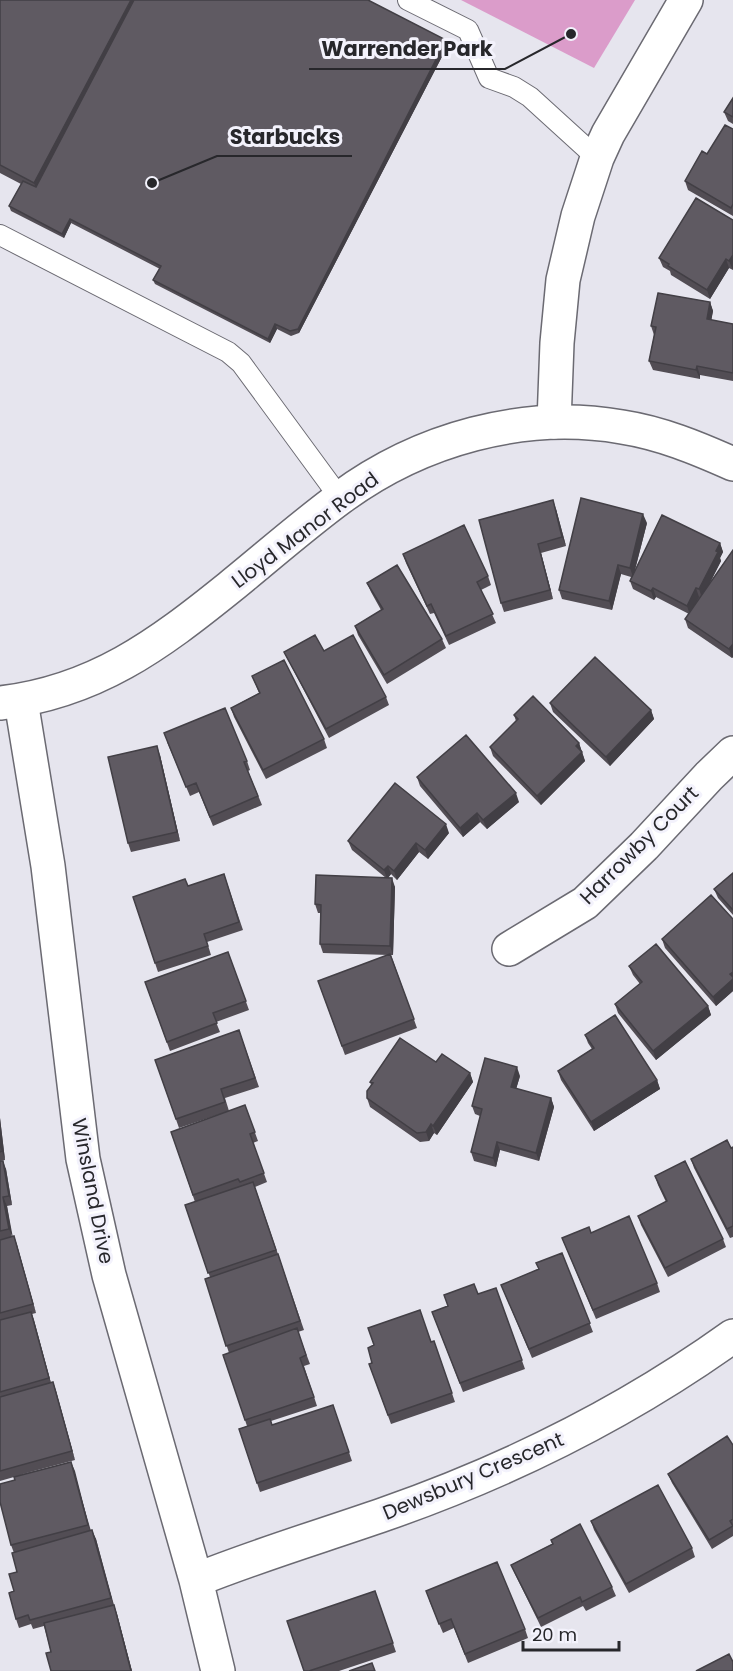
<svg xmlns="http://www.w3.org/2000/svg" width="733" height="1671" viewBox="0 0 733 1671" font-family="Poppins,sans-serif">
	<rect width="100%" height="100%" fill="#e6e5ee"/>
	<path fill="#db9cca" d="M461 0H635L594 68Z"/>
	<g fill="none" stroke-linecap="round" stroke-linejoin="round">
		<defs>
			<path id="lane" d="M408 0 468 30 489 78 514 87 530 97 597 158
				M0 235 228 352 241 363 340 498"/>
			<path id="street" d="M554 422 557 343 563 280 578 216 597 158 608 134 686 0
				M21 701 48 866 83 1159 109 1275 196 1580 218 1671
				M509 949 585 903 644 846 709 776 733 753
				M196 1580C258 1555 322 1536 385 1514 508 1471 627 1412 733 1336"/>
			<path id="secondary" d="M0 703C95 692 158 645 230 587 267 557 302 526 340 498 420 439 523 410 622 427 661 433 697 448 733 464"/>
		</defs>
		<use href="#lane" stroke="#6b6a72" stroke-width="22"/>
		<use href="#street" stroke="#6b6a72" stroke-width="36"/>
		<use href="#secondary" stroke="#6b6a72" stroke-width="36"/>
		<use href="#lane" stroke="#fff" stroke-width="20"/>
		<use href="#street" stroke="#fff" stroke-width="33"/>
		<use href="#secondary" stroke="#fff" stroke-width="33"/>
	</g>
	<path fill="#524d54" d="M0 0 448 45 299 333 291 336 277 329 270 343 155 284 153 280 160 269 71 223 64 238 11 211 9 206 21 184 0 173Z
		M733 98V124L728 121 724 112Z
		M733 129V216L688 190 685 181 707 154Z
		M733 220V270L729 268 710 299 671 275 670 271 663 267 659 258Z
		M710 302 713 311 711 320 733 324V381L700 375V379L653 370 649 361 654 335 651 326Z
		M556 509 566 546 541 553 553 599 504 612 501 603Z
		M647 523 635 570 720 543 723 552 720 558 721 561 710 583 733 550V657L732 658 688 628 685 619 689 614 656 597 654 600 633 589 630 581 631 577 621 574 612 610 562 599 559 590Z
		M403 554 488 576 491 585 481 590 496 623 449 645 434 613 430 614 406 563Z
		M367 583 442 639 446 648 387 684 358 635 355 626 381 610 371 592Z
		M324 651 386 697 389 705 329 738 288 660 284 652Z
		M252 676 324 739 327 748 266 779 234 717 231 708 259 693Z
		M550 703 651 710 654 719 610 766 553 712Z
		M514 715 579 743 585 761 541 805 493 756 490 747 516 721Z
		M167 742 247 761 250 770 248 771 262 805 213 826 199 792 190 796Z
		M160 755 180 841 131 852 128 843Z
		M417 777 519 802 487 829 480 822 463 837 420 786Z
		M449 833 428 859 419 852 397 880 391 874 388 878 395 887 393 955H391L417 1028 345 1055 318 981 389 955 323 953 320 944V913H318L315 904 386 878 352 850 348 841Z
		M733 873V915L718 898 714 889Z
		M224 874 243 930 207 942 211 955 158 972 133 897 188 886Z
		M733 919V991L716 1006 665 948 662 939Z
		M228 952 249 1010 216 1022 220 1032 170 1051 145 982Z
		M629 966 708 1006 711 1015 656 1060 618 1013 615 1004 640 984 633 975Z
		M239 1030 259 1087 225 1098 229 1111 179 1128 155 1060Z
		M585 1035 657 1080 660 1089 594 1131 561 1080 558 1071 592 1049 588 1043Z
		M436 1062 470 1073 473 1082 437 1135 434 1133 429 1141 420 1142 370 1107 367 1098 371 1085 370 1082Z
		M520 1076 516 1089 551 1098 554 1107 539 1161 500 1150 496 1167 474 1161 471 1152 480 1116 475 1114 472 1106Z
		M245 1105 258 1141 253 1143 267 1182 255 1187 304 1330 298 1332 310 1364 304 1366 317 1406 271 1421 272 1425 333 1405 352 1461 260 1492 239 1429 247 1426 223 1355 229 1353 205 1279 210 1277 185 1205 195 1202 171 1132Z
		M0 1118 5 1160 0 1161Z
		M733 1147V1237L730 1238 694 1168 691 1159Z
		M0 1161 6 1169 12 1205 7 1206 12 1237 14 1236 17 1245 36 1313 32 1314 51 1383 53 1382 56 1391 75 1460 19 1475 71 1462 91 1531 96 1539 114 1605 117 1614 132 1671H51V1652L44 1626 33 1629 31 1624 19 1628 16 1619 14 1591 17 1572 14 1553 11 1545 15 1480 14 1477 0 1481Z
		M655 1176 723 1239 726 1247 668 1277 641 1225 638 1216 666 1202 658 1185Z
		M591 1233 657 1283 660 1292 596 1319 562 1238Z
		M562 1253 593 1332 532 1358 501 1285 539 1269Z
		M496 1288 525 1369 463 1392 432 1312Z
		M434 1341 455 1402 391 1424 369 1364 372 1363 374 1345 431 1342Z
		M733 1445V1536L712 1549 672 1483 668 1474Z
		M591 1521 692 1548 695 1557 629 1593 594 1530Z
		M551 1540 612 1587 616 1596 586 1611 583 1606 541 1627 515 1574 511 1565 552 1544Z
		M375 1591 396 1652 339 1671H304Z
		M429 1600 525 1629 528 1638 468 1663 454 1628 443 1633Z"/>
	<path fill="#423f45" d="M131 0H135L37 192 34 183Z
		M446 40 448 45 299 333 298 329Z
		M70 219 71 223 64 238 62 234Z
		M733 255V270L729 261Z
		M726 259 729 268 710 299 707 290Z
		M710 302 713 311 710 328 707 319Z
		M275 324 277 329 270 343 268 339Z
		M697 366 700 375V379L696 370Z
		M553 500 556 509 566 546 562 537Z
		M643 514 647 523 633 577 630 568Z
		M720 543 723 552 720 558 721 561 702 598 699 589Z
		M538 544 541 553 553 599 550 590Z
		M618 565 621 574 612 610 609 601Z
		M653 588 656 597 654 600 651 591Z
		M696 588 699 597 690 615 687 606Z
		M733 644V657L732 658 729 649Z
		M651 710 654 719 610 766 606 757Z
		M579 743 585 761 541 805 537 796Z
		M157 746 160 755 180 841 177 832Z
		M516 793 519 802 487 829 483 820Z
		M477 813 480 822 463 837 460 828Z
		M446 824 449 833 428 859 425 850Z
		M416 843 419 852 397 880 394 871Z
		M388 866 391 874 387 879 384 870Z
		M392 878 395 887 393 955 390 946Z
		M733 972V991L716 1006 713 997Z
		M708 1006 711 1015 656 1060 653 1051Z
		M517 1067 520 1076 514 1096 511 1087Z
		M470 1073 473 1082 437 1135 433 1126Z
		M657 1080 660 1089 594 1131 591 1122Z
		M551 1098 554 1107 539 1161 536 1153Z
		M0 1118 5 1160 2 1151 0 1135Z
		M431 1124 434 1133 429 1141 426 1132Z
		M497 1142 500 1150 496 1167 493 1158Z
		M3 1161 6 1169 12 1205 9 1196Z
		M3 1197 7 1206 13 1238 9 1229Z
		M14 1236 17 1245 36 1313 33 1304Z
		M31 1312 34 1320 52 1387 49 1378Z
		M53 1382 56 1391 75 1460 72 1451Z
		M71 1462 75 1471 91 1534 88 1525Z
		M92 1530 96 1539 114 1607 111 1598Z
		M114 1605 117 1614 132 1671H131Z"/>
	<path fill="#5f5a62" stroke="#423f45" stroke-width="1.5" d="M0 0H131L34 183 0 165Z
		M134 0H368L446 40 298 329 290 331 275 324 268 339 153 280 161 266 70 219 62 234 9 206 23 181 36 187Z
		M733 98V117L724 112Z
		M725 125 733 129V204L731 208 685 181 702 151 707 154Z
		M696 198 733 220V255L729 261 726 259 707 290 668 266 669 264 659 258Z
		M658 293 710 302 707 319 733 324V373L697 366 696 370 649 361 656 327 651 326Z
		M581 498 643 514 630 568 618 565 609 601 559 590Z
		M553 500 562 537 538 544 550 590 501 603 479 520Z
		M662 515 720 543 716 551 718 552 699 589 696 588 687 606 653 588 651 591 630 581Z
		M464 525 488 576 477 582 493 614 446 636 431 604 427 606 403 554Z
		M733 550V644L729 649 685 619Z
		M397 565 442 639 384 675 355 626 383 609 367 583Z
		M315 635 324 651 353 635 386 697 326 729 284 652Z
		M595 657 651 710 606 757 550 703Z
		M284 660 324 739 263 770 231 708 260 693 252 676Z
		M533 696 579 743 576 746 582 752 537 796 490 747 518 719 514 715Z
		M225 708 247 761 244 762 258 796 210 817 196 783 186 787 164 733Z
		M466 735 516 793 483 820 477 813 460 828 417 777Z
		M157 746 177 832 128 843 108 757Z
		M395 783 446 824 425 850 416 843 394 871 388 866 384 870 348 841Z
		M733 873V910L714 889Z
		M224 874 239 922 204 934 208 946 155 963 133 897 185 879 188 886Z
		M316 875 392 878 390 946 320 944 321 905 315 904Z
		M711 895 733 919V972L730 974 733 977V979L713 997 662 939Z
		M656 944 708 1006 653 1051 615 1004 642 982 629 966Z
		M228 952 246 1001 213 1013 217 1023 167 1042 145 982Z
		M390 954 414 1019 342 1046 318 981Z
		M615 1015 657 1080 591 1122 558 1071 594 1048 585 1035Z
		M239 1030 255 1078 221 1089 225 1102 176 1119 155 1060Z
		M400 1038 436 1062 442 1054 470 1073 433 1126 431 1124 426 1132 417 1133 367 1098V1091L373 1083 370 1082Z
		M485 1058 517 1067 511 1087 551 1098 536 1153 497 1142 493 1158 471 1152 482 1109 472 1106Z
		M245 1105 255 1132 250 1134 264 1173 240 1182 238 1179 193 1195 171 1132Z
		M0 1135 2 1151 0 1152Z
		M727 1140 731 1148 733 1147V1226L727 1229 691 1159Z
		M0 1161H3L9 1196 3 1197 9 1229 0 1231Z
		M685 1161 723 1239 665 1268 638 1216 667 1201 655 1176Z
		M253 1182 276 1250 208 1273 185 1205Z
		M629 1216 657 1283 593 1310 562 1238 589 1227 591 1233Z
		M14 1236 33 1304 0 1313V1240Z
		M562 1253 590 1323 529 1349 501 1285 539 1269 536 1263Z
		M278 1254 300 1321 226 1346 205 1279Z
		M474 1284 478 1294 496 1288 522 1360 460 1383 432 1312 448 1306 444 1295Z
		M420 1310 431 1342 434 1341 452 1393 388 1415 369 1364 372 1363 368 1348 374 1345 368 1328Z
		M31 1312 49 1378 0 1392V1320Z
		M297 1328 306 1355 300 1358 314 1397 245 1420 223 1355Z
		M53 1382 72 1451 0 1471V1397Z
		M333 1405 349 1452 257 1483 239 1429 270 1419 272 1425Z
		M727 1436 733 1445V1519L730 1521 733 1526 709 1540 668 1474Z
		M71 1462 88 1525 11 1545 0 1502V1484L15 1480 14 1477Z
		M658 1485 692 1548 626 1584 591 1521Z
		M580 1524 612 1587 582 1602 580 1597 538 1618 511 1565 553 1544 551 1540Z
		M92 1530 111 1598 30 1620 28 1615 16 1619 9 1593 14 1591 9 1574 17 1572 12 1553Z
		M497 1562 525 1629 465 1654 451 1619 439 1624 426 1591Z
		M375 1591 393 1643 309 1671H304L287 1621Z
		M114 1605 131 1671H51L46 1653 51 1652 44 1623Z
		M729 1654 733 1662V1671H696Z
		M372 1663 375 1671H349Z"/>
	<g text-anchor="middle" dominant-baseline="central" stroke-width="6" stroke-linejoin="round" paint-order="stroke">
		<g font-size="20" fill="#27272b" stroke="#f3f2fc">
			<text transform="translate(305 530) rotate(-37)">Lloyd Manor Road</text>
			<text transform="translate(639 845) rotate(-45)">Harrowby Court</text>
			<text transform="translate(93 1191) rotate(79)">Winsland Drive</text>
			<text transform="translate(473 1476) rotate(-23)">Dewsbury Crescent</text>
		</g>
	</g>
	<path fill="none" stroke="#27272b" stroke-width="2" d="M571 34L505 69H309M152 183L217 156H352"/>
	<g fill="#27272b" stroke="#f3f2fc" stroke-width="2">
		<circle cx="571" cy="34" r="6"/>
		<circle cx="152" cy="183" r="6"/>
	</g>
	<g font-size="21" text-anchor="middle" font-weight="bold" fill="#27272b" stroke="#f3f2fc" stroke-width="6" stroke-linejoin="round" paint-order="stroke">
		<text x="407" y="56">Warrender Park</text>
		<text x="285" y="144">Starbucks</text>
	</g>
	<path d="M523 1641v9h96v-9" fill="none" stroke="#27272b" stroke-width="3"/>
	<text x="532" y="1641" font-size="18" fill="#27272b" stroke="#f3f2fc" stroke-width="4.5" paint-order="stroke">20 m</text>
</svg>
